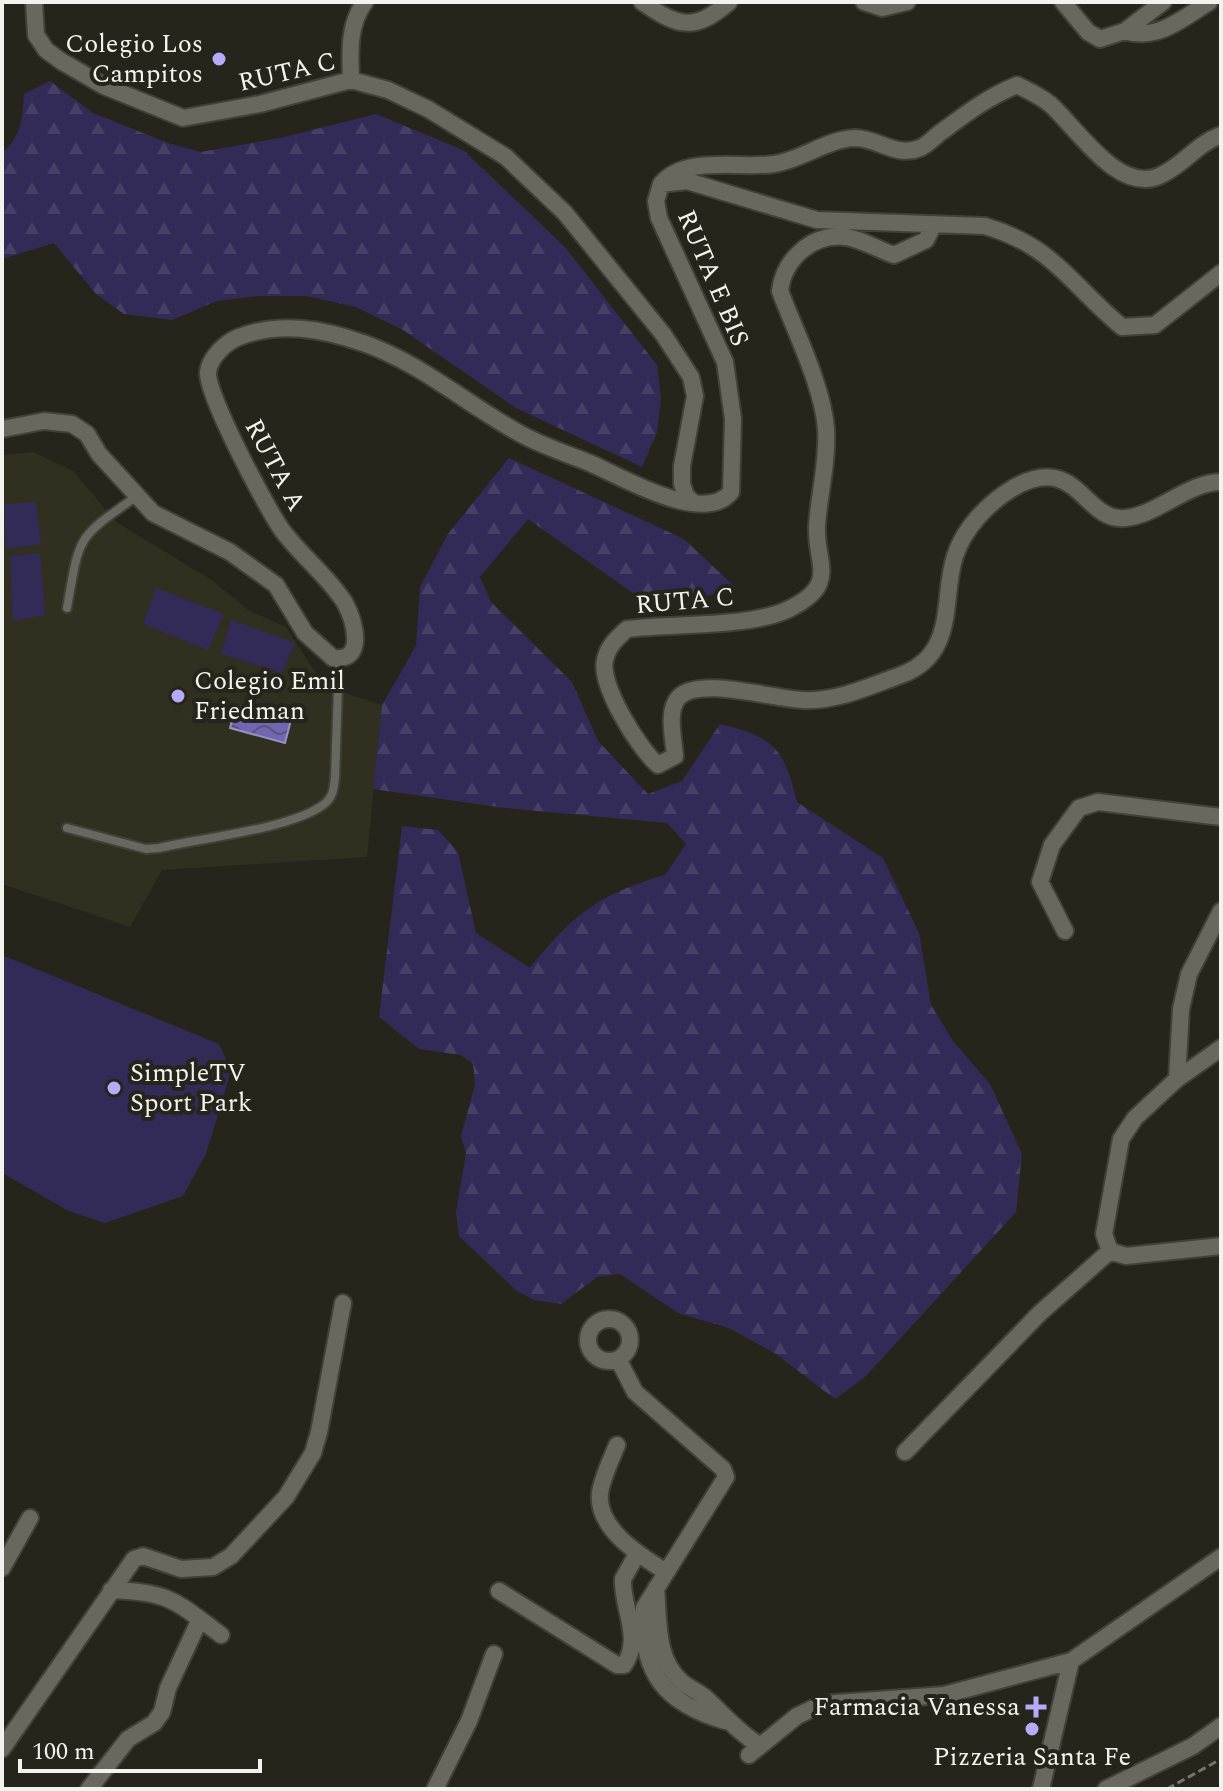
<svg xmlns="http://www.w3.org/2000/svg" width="1223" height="1791" viewBox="0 0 1223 1791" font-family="Spectral,serif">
	<defs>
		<pattern id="forest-firs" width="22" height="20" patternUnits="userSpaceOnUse" patternTransform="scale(2)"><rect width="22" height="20" fill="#322b57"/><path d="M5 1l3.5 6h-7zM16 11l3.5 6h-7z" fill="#464067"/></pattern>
		<pattern id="water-waves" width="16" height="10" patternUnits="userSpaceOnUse" patternTransform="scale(2)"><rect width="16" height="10" fill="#7066b2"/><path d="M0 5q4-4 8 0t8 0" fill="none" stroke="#5b5677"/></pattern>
	</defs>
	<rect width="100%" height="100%" fill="#26251c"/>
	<path fill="#312f20" d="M33 452 73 471 116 522 210 579 250 611 286 627 324 686 382 705 367 857 162 870 130 927 2 884V455Z"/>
	<path fill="url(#forest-firs)" d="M50 81 93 113 168 143 201 152 280 138 376 114 463 150 565 247 657 365 661 398 657 432 642 467 516 408 403 330 356 307 307 296H257L217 301 172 320 124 314 96 294 54 243 2 259V152C21 139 23 115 24 94Z
		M509 458 684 539 735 587 695 600 633 593 528 519 480 577 491 602 572 682 598 741 648 794 682 781 720 724C775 737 784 749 797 802L883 858 919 933 931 1005 953 1041 990 1084 1022 1154 1016 1212 865 1377 835 1399 776 1354 729 1328 678 1313 620 1274 597 1277 561 1304 534 1300 517 1291 459 1236 456 1213 466 1153 461 1136 475 1085 473 1064 461 1055 419 1049 379 1017 402 826 438 830 458 852 476 933 530 968C574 914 597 895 665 875L686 844 667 823 505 808 373 789 382 705 416 646 420 587 448 534Z"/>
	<path fill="#322b57" d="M36 502 41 544 6 549 4 504Z
		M40 553 45 615 13 621 10 556Z
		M156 588 224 614 208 650 143 624Z
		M231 620 295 643 282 673 221 654Z
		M2 955 219 1044 231 1071 206 1154 183 1196 105 1223 69 1211 2 1173Z"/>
	<path fill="url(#water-waves)" stroke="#9790c4" stroke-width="2" d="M236 705 291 720 285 743 230 728Z"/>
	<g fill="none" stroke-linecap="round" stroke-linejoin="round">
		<defs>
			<path id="service" d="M67 608C80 534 76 539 137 496
				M67 828 146 849 159 848C201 838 290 829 323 805 333 798 334 788 335 777L339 659"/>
			<path id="minor" d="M34 2 36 35 46 50 61 61 104 86 183 118 260 104 351 80 388 90 428 109 506 157 565 213 663 334 691 377 695 396 682 466V484L686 496 693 502
				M642 2C677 26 694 33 729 2
				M864 2 882 8 907 2
				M1063 2 1088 32 1100 39 1125 31 1163 2
				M1125 31C1157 41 1182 19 1209 2
				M351 80C350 54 348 24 365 2
				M662 183C686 155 740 169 774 164 802 160 827 139 855 138 878 138 896 158 920 148 929 144 936 135 944 130 968 112 990 96 1017 85 1029 91 1040 96 1050 104 1076 127 1118 194 1159 176 1183 166 1196 144 1221 135
				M934 224 926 240 894 255C879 250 861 239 846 237 812 233 784 259 780 291 795 331 823 387 826 429 828 462 819 494 817 526 815 564 840 584 789 609 750 628 673 623 627 629 617 638 608 646 605 660 599 685 639 749 658 765L675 756C674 740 666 710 679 697 700 676 773 699 802 700 836 702 870 686 901 675 958 654 941 598 955 556 964 528 988 503 1013 488 1078 451 1083 522 1125 518 1158 515 1188 482 1221 482
				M2 429 44 421 72 424 87 434 99 454 153 513 230 552 276 585 305 633 333 658C367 662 354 620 345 603 328 576 301 556 282 530 267 509 206 394 208 372 210 357 226 342 239 337 280 321 323 329 363 343 421 363 466 404 519 433 542 446 568 454 592 464 622 477 704 526 731 492L733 419 725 362 659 218 656 201 661 184 687 181 817 220 985 226C1055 247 1070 284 1122 327L1155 325 1221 273
				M1065 931 1040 882 1052 845 1079 808 1098 802 1221 817
				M1177 1079 1181 1009 1189 974 1221 911
				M1110 1251 1104 1234 1121 1139 1135 1118 1177 1079 1221 1048
				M1110 1251 1126 1256 1221 1246
				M588 1340a21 21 0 1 1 42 0a21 21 0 1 1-42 0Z
				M618 1359 635 1392 723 1469 726 1477 644 1608C640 1672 664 1703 725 1721
				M617 1445C611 1460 602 1478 600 1493 596 1529 641 1556 666 1572
				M905 1452 1040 1313 1110 1251
				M2 1568 30 1518
				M656 1588C659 1620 655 1659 682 1682 690 1689 700 1692 708 1700 725 1716 738 1732 759 1745
				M111 1590C171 1592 175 1601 221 1635
				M499 1591 617 1665H624C643 1639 621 1605 623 1579L637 1554
				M2 1749 134 1559 143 1556 181 1569 213 1567 231 1556 286 1497 313 1453 319 1432 343 1303
				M749 1755 797 1716 822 1704 944 1695 1071 1661
				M89 1789 128 1739 154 1723 162 1712 168 1688 200 1619
				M435 1789 469 1721 494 1654
				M1041 1789 1071 1661 1221 1557
				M1106 1789 1193 1746 1221 1726"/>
		</defs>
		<use href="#service" stroke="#414039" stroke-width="12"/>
		<use href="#minor" stroke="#414039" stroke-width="20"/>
		<path stroke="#76756d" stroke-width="3" stroke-dasharray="8 4" stroke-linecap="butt" d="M1167 1789 1221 1759"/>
		<use href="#service" stroke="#69685e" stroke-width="8"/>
		<use href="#minor" stroke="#69685e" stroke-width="16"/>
	</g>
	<g fill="#b4acf9" stroke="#26251c" stroke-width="3">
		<circle cx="219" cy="59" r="8"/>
		<circle cx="178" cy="696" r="8"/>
		<circle cx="114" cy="1088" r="8"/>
		<path d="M1032 1695h8v8h8v8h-8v8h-8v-8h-8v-8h8z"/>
		<circle cx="1032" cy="1729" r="8"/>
	</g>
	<g text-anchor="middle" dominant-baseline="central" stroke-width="8" stroke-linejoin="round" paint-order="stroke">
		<g font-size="26" fill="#f3f3ed" stroke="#26251c" text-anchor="end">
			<text x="203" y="44">Colegio Los<tspan x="203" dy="30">Campitos</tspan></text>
			<text x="194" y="681" text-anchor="start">Colegio Emil<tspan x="194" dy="30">Friedman</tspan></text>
			<text x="130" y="1073" text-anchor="start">SimpleTV<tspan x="130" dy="30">Sport Park</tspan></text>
			<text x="1020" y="1707">Farmacia Vanessa</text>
			<text x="1032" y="1757" text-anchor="middle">Pizzeria Santa Fe</text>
		</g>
		<g font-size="26" fill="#f3f3ed" stroke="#26251c">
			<text transform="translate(287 72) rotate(-13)">RUTA C</text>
			<text transform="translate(713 278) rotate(67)">RUTA E BIS</text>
			<text transform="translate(275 465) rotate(62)">RUTA A</text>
			<text transform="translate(685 601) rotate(-5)">RUTA C</text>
		</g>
	</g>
	<rect width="1223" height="1791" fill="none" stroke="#f3f3ed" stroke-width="8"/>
	<path d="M20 1759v12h240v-12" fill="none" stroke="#f3f3ed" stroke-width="4"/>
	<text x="32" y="1759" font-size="24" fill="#f3f3ed" stroke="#26251c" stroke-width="6" paint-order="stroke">100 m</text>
</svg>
